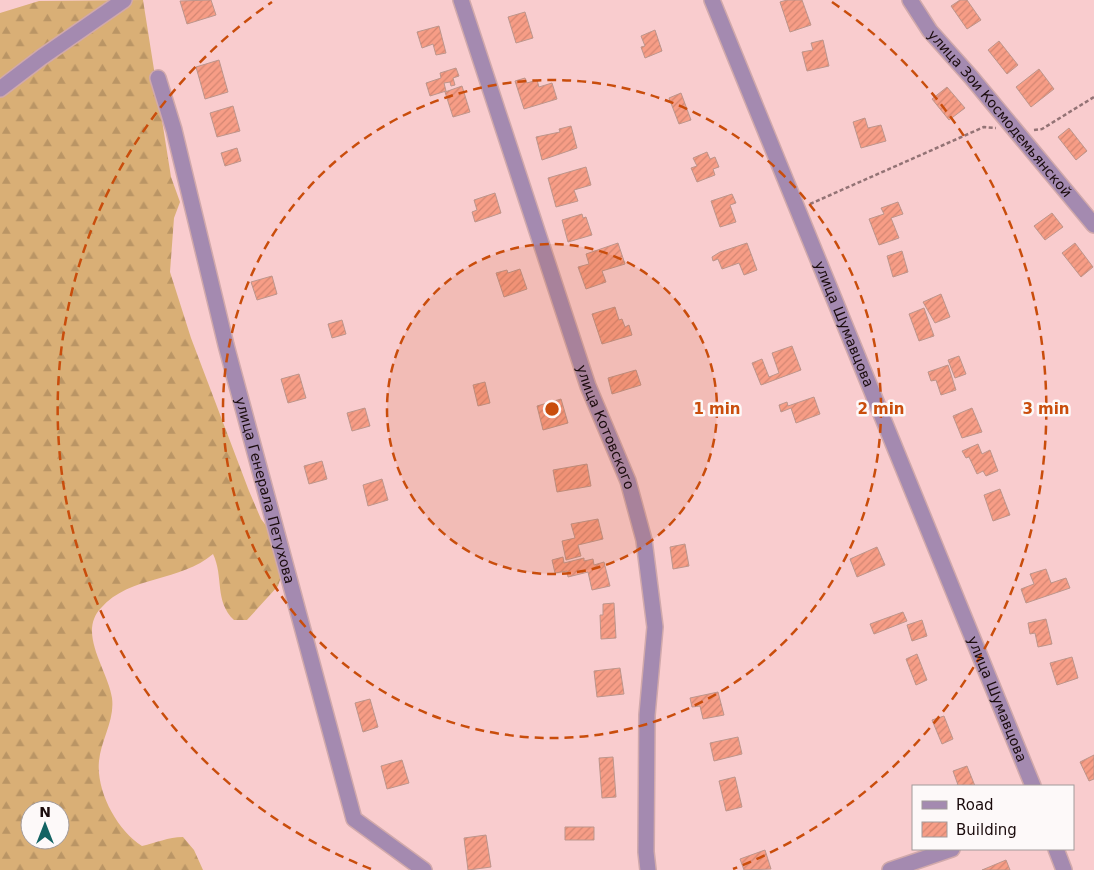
<svg xmlns="http://www.w3.org/2000/svg" width="1094" height="870" viewBox="0 0 1094 870" font-family="'DejaVu Sans',sans-serif">
	<defs>
		<pattern id="forest-firs" width="22" height="20" patternUnits="userSpaceOnUse" patternTransform="scale(1.25)"><rect width="22" height="20" fill="#d9af76"/><path d="M5 1l3.5 6h-7zM16 11l3.5 6h-7z" fill="#ba9565"/></pattern>
		<pattern id="building-hatch" width="6" height="6" patternUnits="userSpaceOnUse" patternTransform="scale(1.25)"><rect width="6" height="6" fill="#f79d86"/><path d="M-1 1l2-2M0 6l6-6M5 7l2-2" fill="none" stroke="#d38672"/></pattern>
	</defs>
	<rect width="100%" height="100%" fill="#f9ccce"/>
	<path fill="url(#forest-firs)" fill-rule="evenodd" d="M143 0 171 177 180 202 174 218 170 272 191 338 249 491 261 519 278 541 282 574 278 586 247 620H234C214 601 224 577 213 554 181 582 130 575 101 608 77 633 108 670 112 698 115 720 101 740 99 761 96 791 117 830 142 846 156 843 168 837 183 837L194 850 203 870H0V13L39 1ZM30 810H60V840H30Z"/>
	<path fill="url(#building-hatch)" stroke="#bd958b" d="M211 0 216 15 187 24 180 1Z
		M787 0H802L811 25 790 32 780 2Z
		M960 0H967L981 20 967 29 951 6Z
		M525 12 533 38 516 43 508 17Z
		M439 26 446 53 436 55 433 44 422 48 417 32Z
		M655 30 662 51 645 58 641 47 645 46 641 36Z
		M823 40 829 66 807 71 802 52 813 50 811 43Z
		M999 41 1018 65 1007 74 988 50Z
		M219 60 228 92 205 99 196 67Z
		M456 68 459 76 453 78 455 85 451 86 450 82 444 83 446 91 430 96 426 83 441 78 440 73Z
		M1039 69 1054 89 1031 107 1016 87Z
		M525 78 527 83 537 80 539 87 552 83 557 99 524 109 515 81Z
		M462 86 470 112 453 117 445 92Z
		M947 87 965 108 949 120 932 99Z
		M681 93 691 120 679 124 669 98Z
		M233 106 240 131 217 137 210 113Z
		M865 118 868 128 881 125 886 141 861 148 853 122Z
		M571 126 577 148 542 160 536 137 560 132 559 129Z
		M1069 128 1087 151 1076 160 1058 137Z
		M237 148 241 161 225 166 221 153Z
		M707 152 710 159 715 157 719 167 713 169 715 175 697 182 691 168 697 166 693 158Z
		M586 167 591 185 574 190 578 201 556 207 548 178Z
		M495 193 501 213 475 222 472 212 477 210 474 200Z
		M732 194 736 203 730 205 736 222 720 227 711 201Z
		M898 202 903 214 891 218 899 238 879 245 869 219 884 214 881 208Z
		M1052 213 1063 227 1045 240 1034 226Z
		M582 214 583 218 586 217 592 235 568 242 562 220Z
		M618 243 625 264 602 271 606 282 586 289 578 267 589 264 586 254Z
		M747 243 757 270 744 275 739 263 722 269 718 259 713 261 712 257 720 252Z
		M1075 243 1093 267 1081 277 1062 253Z
		M902 251 908 272 893 277 887 256Z
		M520 269 527 289 504 297 496 273 507 270 508 273Z
		M272 276 277 294 257 300 251 282Z
		M941 294 950 317 935 323 923 302Z
		M615 307 619 320 622 319 625 327 629 325 632 335 602 344 592 314Z
		M924 308 934 336 919 341 909 314Z
		M342 320 346 334 332 338 328 324Z
		M792 346 801 370 761 385 752 363 762 359 769 377 779 373 772 353Z
		M959 356 966 374 955 378 948 360Z
		M948 365 956 390 941 395 936 380 931 381 928 372Z
		M636 370 641 385 612 394 608 378Z
		M299 374 306 398 288 403 281 379Z
		M485 382 490 403 478 406 473 385Z
		M814 397 820 414 796 423 791 408 781 412 779 405 787 402 788 406Z
		M561 399 568 423 543 430 537 406Z
		M365 408 370 426 352 431 347 413Z
		M972 408 982 432 962 438 953 416Z
		M978 444 982 454 990 450 998 471 986 476 983 471 977 474 969 457 966 458 962 451Z
		M322 461 327 479 309 484 304 466Z
		M587 464 591 486 557 492 553 470Z
		M382 479 388 500 368 506 363 485Z
		M1000 489 1010 515 993 521 984 495Z
		M598 519 603 539 578 545 581 556 566 560 562 541 575 538 571 524Z
		M685 544 689 566 673 569 670 547Z
		M877 547 885 565 857 577 850 559Z
		M563 557 564 563 584 558V561L593 559 594 565 604 562 610 586 592 590 588 572 568 577 567 571 555 573 552 560Z
		M1046 569 1051 583 1066 578 1070 588 1026 603 1021 589 1034 584 1030 574Z
		M614 603 616 638 601 639 600 615H603V604Z
		M903 612 907 621 874 634 870 624Z
		M1046 619 1052 644 1038 647 1035 633 1030 634 1028 623Z
		M922 620 927 636 912 641 907 625Z
		M917 654 927 680 916 685 906 659Z
		M1072 657 1078 678 1057 685 1050 663Z
		M620 668 624 694 597 697 594 671Z
		M718 692 724 715 703 719 700 706 692 707 690 698Z
		M370 699 378 727 363 732 355 703Z
		M944 716 953 739 942 744 932 720Z
		M738 737 742 754 714 761 710 743Z
		M1094 755V779L1089 781 1080 762Z
		M613 757 616 797 602 798 599 758Z
		M402 760 409 783 387 789 381 766Z
		M967 766 975 786H954L958 785 953 771Z
		M735 777 742 807 726 811 719 781Z
		M565 827H594V840H565Z
		M486 835 491 867 468 870 464 838Z
		M765 850 771 869 744 870 740 859Z
		M1006 860 1010 870H982Z"/>
	<g fill="none" stroke-linecap="round" stroke-linejoin="round">
		<defs>
			<g id="minor">
				<path id="s1" d="M461 0 588 386 628 481 644 540 655 627 647 715 646 852 648 870"/>
				<path id="s2" d="M712 0 1033 786"/>
				<path id="s3" d="M910 0 930 31 971 77 1094 225"/>
				<path id="s4" d="M158 78 174 130 226 345 354 819 424 870"/>
				<path d="M0 89 42 57 124 0"/>
				<path d="M1056 849 1064 870"/>
				<path d="M890 870 952 849"/>
			</g>
		</defs>
		<use href="#minor" stroke="#d1a9ab" stroke-width="18"/>
		<path stroke="#937375" stroke-width="2.5" stroke-dasharray="4 2.5" stroke-linecap="butt" d="M1034 130 1042 129 1094 97
			M810 204 984 127 996 128"/>
		<use href="#minor" stroke="#a48ab0" stroke-width="15"/>
	</g>
	<circle cx="552" cy="409" r="165" fill="#c94d0c" fill-opacity=".12"/>
	<g fill="none" stroke="#c94d0c" stroke-width="2.5" stroke-dasharray="9 6">
		<circle cx="552" cy="409" r="165"/>
		<circle cx="552" cy="409" r="329"/>
		<path d="M371 869A494 494 0 0 1 272 2M832 2A494 494 0 0 1 733 869"/>
	</g>
	<g text-anchor="middle" dominant-baseline="central" stroke-width="5" stroke-linejoin="round" paint-order="stroke">
		<g font-size="14" fill="#1a0b0c" stroke="#fdf9f9">
			<text stroke="none"><textPath href="#s3" startOffset="145">улица Зои Космодемьянской</textPath></text>
			<text stroke="none"><textPath href="#s2" startOffset="350">улица Шумавцова</textPath></text>
			<text stroke="none"><textPath href="#s1" startOffset="451">улица Котовского</textPath></text>
			<text stroke="none"><textPath href="#s4" startOffset="426">улица Генерала Петухова</textPath></text>
			<text stroke="none"><textPath href="#s2" startOffset="755">улица Шумавцова</textPath></text>
		</g>
	</g>
	<circle cx="552" cy="409" r="8" fill="#c94d0c" stroke="#fdf9f9" stroke-width="2.5"/>
	<g font-size="15" text-anchor="middle" font-weight="bold" fill="#c94d0c" stroke="#fdf9f9" stroke-width="5" stroke-linejoin="round" paint-order="stroke">
		<text x="717" y="414">1 min</text>
		<text x="881" y="414">2 min</text>
		<text x="1046" y="414">3 min</text>
	</g>
	<rect x="912" y="785" width="162" height="65" fill="#fdf9f9" stroke="#a29a9a"/>
	<rect x="922" y="801" width="25" height="8" fill="#a48ab0" stroke="#a29a9a"/>
	<text x="956" y="810" font-size="15" fill="#1a0b0c">Road</text>
	<rect x="922" y="822" width="25" height="15" fill="url(#building-hatch)" stroke="#a29a9a"/>
	<text x="956" y="835" font-size="15" fill="#1a0b0c">Building</text>
	<g transform="translate(45 825)"><circle r="24" fill="#fdf9f9" stroke="#a29a9a"/>
	<path d="M0-4L9 19L0 12L-9 19Z" fill="#136363"/>
	<text y="-8" font-size="14" font-weight="bold" text-anchor="middle" fill="#1a0b0c">N</text>
	</g>
</svg>
